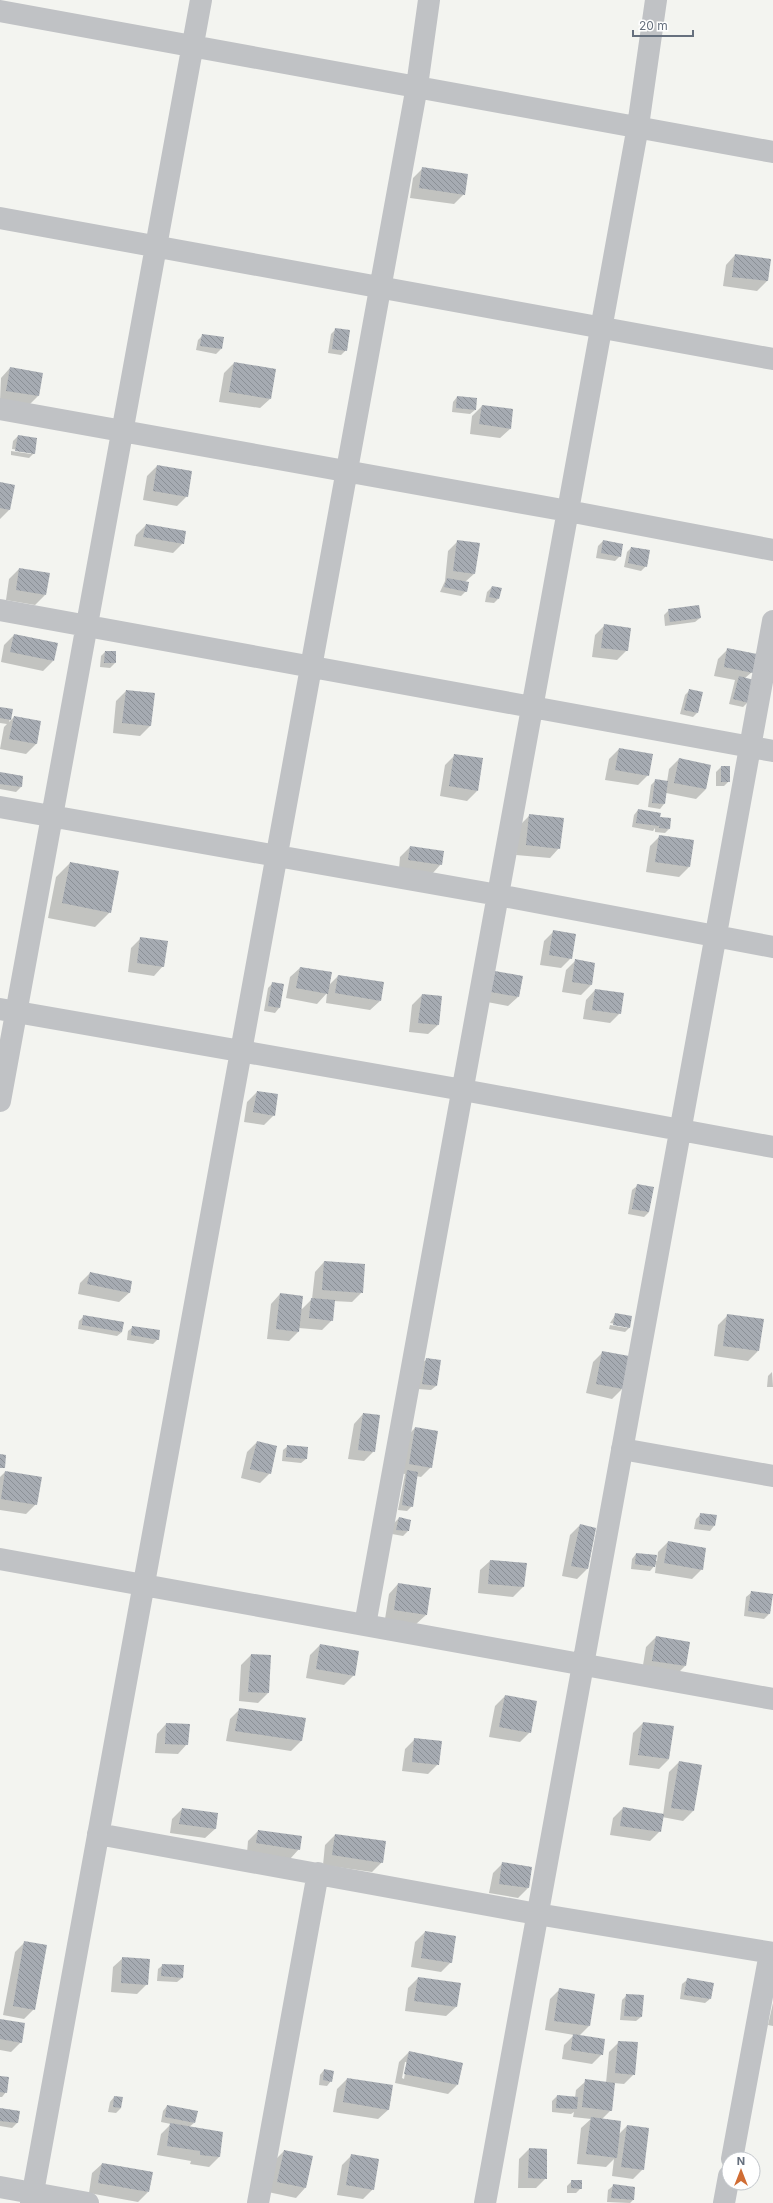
<svg xmlns="http://www.w3.org/2000/svg" width="773" height="2203" viewBox="0 0 773 2203" font-family="Inter,sans-serif">
	<defs>
		<pattern id="building-back-hatch" width="6" height="6" patternUnits="userSpaceOnUse"><rect width="6" height="6" fill="#a6abb2"/><path d="M-1 5l2 2M0 0l6 6M5-1l2 2" fill="none" stroke="#8b9096"/></pattern>
	</defs>
	<rect width="100%" height="100%" fill="#f3f4f0"/>
	<path fill="#0003" fill-rule="evenodd" d="M423 168 464 194 454 204 410 198 413 178Z
		M735 255 770 260 767 281 757 291 723 286 726 265Z
		M336 329 346 350 341 355 328 353 331 334Z
		M203 335 221 349 216 354 196 350 198 340Z
		M234 363 270 399 260 408 219 402 224 373Z
		M10 368 42 374 38 396 28 406 0 401 1 378Z
		M457 397 475 410 470 414 452 412 453 402Z
		M482 406 510 429 500 438 470 434 472 416Z
		M18 436 34 453 29 458 11 455V451L31 454V452L12 449 13 441Z
		M157 466 187 496 177 506 143 500 147 476Z
		M0 483 14 486 9 510 0 519Z
		M146 525 183 543 173 553 134 546 136 535Z
		M458 541 475 573 465 582 466 591 461 596 440 592 445 581 448 551Z
		M603 541 620 556 615 561 596 558 598 546Z
		M631 548 646 566 641 571 624 567 627 552Z
		M19 569 45 595 35 605 6 600 9 579Z
		M492 587 498 599 494 603 485 602 487 592Z
		M669 610 700 618 695 622 665 626 664 615Z
		M605 625 627 650 617 660 592 657 595 635Z
		M14 635 53 661 43 671 1 662 4 645Z
		M728 649 752 672 745 678 748 702 743 707 729 704 735 680 714 676 718 659Z
		M105 652 115 663 110 668 100 667 101 656Z
		M126 691 150 726 140 736 113 733 116 701Z
		M689 691 697 713 693 717 680 714 685 695Z
		M0 708 12 710 9 722 14 717 40 722 36 744 26 754 0 749 4 727 7 724 0 723Z
		M619 749 648 775 638 785 605 780 609 759Z
		M455 755 477 791 467 801 440 796 445 765Z
		M679 759 710 766 706 789 696 799 666 793 664 804 660 809 648 807 651 785 655 781 667 782 669 769Z
		M721 767 729 781 724 786H716V772Z
		M0 773 22 777 21 787 16 792 0 789Z
		M638 810 659 818 669 829 665 833 655 832V828L653 831 632 827 634 815Z
		M530 815 559 848 550 858 516 855 520 825Z
		M660 836 689 867 679 877 646 872 650 846Z
		M410 847 441 864 432 874 399 869 400 857Z
		M70 863 110 912 95 927 48 918 56 877Z
		M554 931 571 958 561 968 540 965 544 941Z
		M141 938 163 966 154 976 128 972 131 948Z
		M576 960 594 963 591 985 581 995 562 992 566 970Z
		M300 968 328 986 338 976 380 1001 370 1010 326 1003 327 993 317 1004 286 998 290 977Z
		M486 981 518 997 508 1006 482 1001Z
		M272 984 283 985 279 1008 275 1013 264 1011 268 988Z
		M595 990 620 1013 610 1023 583 1019 586 1000Z
		M422 995 438 1025 428 1034 409 1032 412 1005Z
		M257 1092 274 1115 264 1125 244 1122 247 1102Z
		M637 1186 649 1212 644 1217 628 1214 632 1190Z
		M324 1262 362 1292 352 1302 333 1301 332 1320 322 1330 299 1328 298 1332 289 1341 267 1339 271 1304 280 1294 301 1310 312 1299 315 1272Z
		M90 1273 129 1293 119 1302 78 1294 80 1283Z
		M616 1314 630 1327 625 1332 609 1329 610 1325 627 1328V1326L610 1323Z
		M728 1315 758 1351 748 1361 714 1356 718 1325Z
		M84 1316 122 1332 117 1336 78 1329 79 1321Z
		M133 1327 158 1339 153 1344 127 1340 128 1331Z
		M603 1352 622 1389 612 1399 586 1393 593 1362Z
		M427 1359 436 1386 431 1390 418 1389 422 1363Z
		M772 1372 773 1387H767L768 1376Z
		M363 1414 374 1451 364 1461 348 1459 354 1424Z
		M415 1428 431 1467 421 1477 416 1476 412 1506 407 1511 398 1510 405 1474 400 1473 405 1438Z
		M257 1442 270 1473 260 1483 241 1478 247 1452Z
		M288 1446 306 1459 301 1463 282 1461 283 1450Z
		M5 1472 36 1504 26 1514 0 1510V1477Z
		M701 1514 714 1526 710 1531 694 1529 696 1519Z
		M399 1518 408 1531 403 1536 392 1534 394 1523Z
		M580 1525 587 1569 577 1579 562 1576 570 1535Z
		M668 1542 702 1569 692 1579 655 1573 656 1564 650 1571 631 1569 632 1559 636 1554 657 1561 658 1552Z
		M490 1561 525 1564 523 1587 513 1597 478 1593 480 1570Z
		M398 1584 426 1615 416 1624 385 1619 389 1594Z
		M751 1593 772 1595 769 1614 764 1619 744 1616 746 1597Z
		M656 1637 685 1666 675 1676 642 1671 646 1647Z
		M320 1645 354 1675 344 1685 306 1678 310 1655Z
		M251 1655 268 1693 258 1703 239 1701 241 1665Z
		M505 1696 530 1732 520 1742 489 1737 495 1706Z
		M240 1709 301 1741 291 1751 226 1741 230 1719Z
		M643 1723 669 1759 659 1769 629 1765 633 1733Z
		M166 1724 187 1744 178 1754 155 1753 157 1734Z
		M415 1739 438 1764 428 1774 402 1771 405 1749Z
		M679 1762 700 1765 693 1811 683 1821 662 1817 660 1831 650 1841 610 1835 613 1818 623 1808 663 1815 669 1772Z
		M182 1809 215 1829 205 1838 170 1833 172 1819Z
		M258 1831 299 1849 290 1859 247 1853 248 1841Z
		M335 1835 382 1862 372 1872 323 1865 325 1845Z
		M503 1863 531 1868 528 1888 518 1898 489 1893 493 1873Z
		M425 1932 451 1962 441 1972 411 1967 415 1942Z
		M25 1942 34 2009 24 2019 3 2015 15 1952Z
		M123 1958 147 1984 137 1994 111 1992 113 1967Z
		M163 1965 182 1978 177 1982 157 1981 158 1969Z
		M418 1978 456 2007 446 2016 405 2011 408 1988Z
		M687 1980 710 1999 705 2003 680 1999 682 1984Z
		M559 1990 589 2026 579 2036 602 2054 592 2064 562 2059 564 2045 574 2035 545 2030 550 1999Z
		M627 1995 641 2017 636 2021 620 2020 622 2000Z
		M773 2003V2026L768 2025Z
		M0 2020 21 2042 11 2052 0 2050Z
		M619 2042 634 2074 624 2084 614 2083 611 2110 601 2120 619 2134 627 2126 643 2169 633 2179 612 2176 614 2159 606 2167 577 2164 581 2128 591 2119 573 2117 574 2112 571 2114 552 2112V2101L557 2096 575 2098 576 2090 586 2081 606 2083 609 2052Z
		M409 2052 457 2085 448 2094 395 2083 399 2062ZM405 2062H407L404 2079 402 2078Z
		M324 2070 331 2081 327 2086 319 2085 320 2075Z
		M0 2077 6 2092 2 2097H0Z
		M347 2079 388 2110 378 2119 333 2112 337 2089Z
		M114 2097 121 2108 116 2113 108 2112 110 2102Z
		M167 2106 194 2123 189 2127 219 2157 209 2167 190 2164 191 2161 157 2155 161 2134 171 2124 161 2122 163 2111Z
		M0 2110 17 2123 12 2128 0 2126Z
		M529 2149 546 2150V2178L536 2188H518L519 2159Z
		M284 2151 312 2157 305 2188 296 2198 268 2192 274 2161Z
		M352 2155 373 2189 363 2199 337 2195 342 2165Z
		M102 2164 148 2192 138 2202 89 2193 92 2173Z
		M572 2181 581 2188 576 2193H567V2186Z
		M613 2186 634 2188 633 2200 630 2203 607 2202 608 2190Z"/>
	<path fill="url(#building-back-hatch)" d="M422 167 468 174 465 195 419 188Z
		M735 254 771 259 768 281 732 277Z
		M335 328 350 330 347 351 332 349Z
		M202 334 224 337 222 349 200 346Z
		M234 362 276 369 271 399 229 392Z
		M10 367 43 373 39 396 6 391Z
		M457 396 477 398 476 410 456 408Z
		M482 405 513 409 511 429 479 424Z
		M18 435 37 438 35 454 15 451Z
		M157 465 192 471 188 497 153 491Z
		M0 482 15 485 10 510 0 508Z
		M146 524 186 531 184 544 143 537Z
		M457 540 480 543 475 574 453 571Z
		M603 540 623 544 621 557 601 553Z
		M631 547 650 550 647 567 628 563Z
		M19 568 50 573 46 595 16 590Z
		M447 578 469 582 467 592 444 587Z
		M492 586 502 588 499 599 489 597Z
		M699 605 701 618 670 622 668 609Z
		M604 624 631 628 628 651 601 648Z
		M14 634 58 643 54 661 10 652Z
		M727 648 757 654 753 673 724 667Z
		M105 651H116V663H104Z
		M739 676 754 680 749 703 733 699Z
		M689 689 703 692 698 713 684 710Z
		M126 690 155 693 151 726 122 723Z
		M0 707 13 709 11 720 0 718Z
		M14 716 41 721 37 744 9 739Z
		M619 748 653 754 649 776 615 770Z
		M454 754 483 758 478 791 449 786Z
		M679 758 711 765 706 789 674 783Z
		M721 766H730V782H721Z
		M0 772 23 776 22 787 0 784Z
		M655 779 668 781 665 804 652 803Z
		M638 809 661 813 660 817 671 818 670 829 659 828 660 820 659 826 636 823Z
		M529 814 564 818 560 849 526 845Z
		M659 835 694 840 690 867 655 862Z
		M410 846 444 851 442 865 408 860Z
		M70 862 119 871 111 913 62 903Z
		M553 930 576 934 572 959 549 955Z
		M140 937 168 941 164 967 137 963Z
		M575 959 595 963 592 985 572 982Z
		M300 967 332 972 328 994 296 988Z
		M495 971 523 976 519 997 491 992Z
		M338 975 384 982 381 1001 335 993Z
		M272 982 284 984 280 1008 268 1006Z
		M595 989 624 993 621 1014 592 1010Z
		M422 994 442 996 439 1025 418 1023Z
		M257 1091 278 1094 275 1116 253 1112Z
		M637 1184 654 1187 649 1212 632 1209Z
		M324 1261 365 1264 363 1293 322 1290Z
		M90 1272 132 1281 130 1293 87 1284Z
		M280 1293 303 1296 299 1332 276 1329Z
		M311 1298 335 1300 333 1321 309 1318Z
		M615 1313 632 1316 630 1328 613 1325Z
		M727 1314 764 1319 759 1351 723 1346Z
		M83 1315 124 1322 122 1332 82 1325Z
		M132 1326 160 1330 159 1340 131 1335Z
		M602 1351 629 1356 623 1389 596 1384Z
		M426 1358 441 1360 437 1386 422 1384Z
		M363 1413 380 1415 375 1452 358 1450Z
		M415 1427 438 1431 432 1468 409 1464Z
		M257 1441 277 1446 271 1474 250 1469Z
		M287 1445 308 1447 307 1459 286 1457Z
		M0 1454 6 1455 5 1468H0Z
		M407 1470 418 1472 413 1507 402 1505Z
		M5 1471 42 1477 37 1505 1 1499Z
		M700 1513 717 1515 715 1526 699 1524Z
		M399 1517 411 1520 409 1531 396 1530Z
		M580 1524 596 1528 588 1569 571 1566Z
		M668 1541 706 1548 703 1570 664 1563Z
		M636 1553 657 1555 655 1567 635 1564Z
		M490 1560 527 1563 524 1587 488 1584Z
		M398 1583 431 1588 427 1615 394 1610Z
		M751 1591 773 1594 770 1614 748 1611Z
		M656 1636 690 1642 686 1666 652 1661Z
		M320 1644 359 1651 355 1676 316 1669Z
		M251 1654 271 1655 269 1693 248 1692Z
		M505 1695 537 1701 531 1733 499 1727Z
		M239 1708 306 1718 302 1741 235 1731Z
		M643 1722 674 1726 669 1759 638 1755Z
		M166 1723 190 1724 188 1745 165 1744Z
		M414 1738 442 1741 439 1765 412 1762Z
		M679 1761 702 1765 694 1811 671 1808Z
		M623 1807 664 1814 661 1832 620 1826Z
		M182 1808 218 1813 216 1829 179 1824Z
		M258 1830 302 1836 300 1850 256 1843Z
		M335 1834 386 1841 383 1863 332 1855Z
		M502 1862 532 1867 529 1888 499 1884Z
		M425 1931 456 1936 452 1963 421 1958Z
		M24 1941 47 1945 35 2010 13 2006Z
		M122 1957 150 1959 148 1985 121 1983Z
		M162 1964 184 1965 183 1978 161 1976Z
		M418 1977 461 1983 457 2007 414 2001Z
		M687 1978 714 1983 711 1999 684 1995Z
		M559 1988 595 1994 590 2026 554 2021Z
		M626 1994 644 1995 642 2017 624 2016Z
		M0 2019 25 2023 22 2043 0 2039Z
		M573 2034 605 2039 603 2055 571 2050Z
		M618 2041 638 2042 635 2075 615 2073Z
		M409 2051 463 2063 458 2085 404 2074Z
		M324 2069 334 2071 332 2082 323 2080Z
		M0 2076 9 2077 7 2093 0 2092Z
		M347 2078 393 2085 389 2110 343 2102Z
		M585 2079 615 2083 612 2111 582 2107Z
		M557 2095 578 2097 577 2109 556 2108Z
		M114 2096 123 2097 121 2108 113 2107Z
		M167 2105 198 2111 195 2123 165 2117Z
		M0 2108 20 2111 18 2123 0 2121Z
		M591 2117 621 2121 617 2158 586 2154Z
		M170 2123 223 2132 220 2157 200 2155V2151L167 2146Z
		M627 2125 649 2128 644 2170 621 2167Z
		M529 2148 547 2149V2179L528 2178Z
		M284 2150 313 2156 306 2188 277 2182Z
		M351 2154 379 2159 374 2190 346 2185Z
		M102 2163 153 2172 149 2192 98 2183Z
		M571 2180H582V2189L571 2188Z
		M613 2184 635 2187 634 2200 611 2198Z"/>
	<g fill="none" stroke-linecap="round" stroke-linejoin="round">
		<path stroke="#c0c2c5" stroke-width="22" d="M0 11 773 152
			M0 218 773 359
			M0 409 568 511 773 550
			M0 610 773 751
			M0 807 498 895 773 947
			M0 1009 463 1090 773 1147
			M0 1101 201 0
			M622 1449 773 1476
			M0 1559 773 1699
			M365 1625 638 126 656 0
			M98 1834 537 1914 773 1953
			M732 2159 770 1953
			M0 2187 88 2203
			M31 2203 417 86 429 0
			M258 2203 318 1873
			M485 2203 773 621
			M724 2203 729 2176"/>
	</g>
	<g transform="translate(741 2171)"><circle r="19" fill="#ffffff" stroke="#c2c6cb"/>
	<path d="M0-3L7 15L0 10L-7 15Z" fill="#d06d34"/>
	<text y="-6" font-size="11" font-weight="bold" text-anchor="middle" fill="#66707e">N</text>
	</g>
	<path d="M633 30v6h60v-6" fill="none" stroke="#66707e" stroke-width="2"/>
	<text x="639" y="30" font-size="12" fill="#66707e" stroke="#ffffff" stroke-width="3" paint-order="stroke">20 m</text>
</svg>
